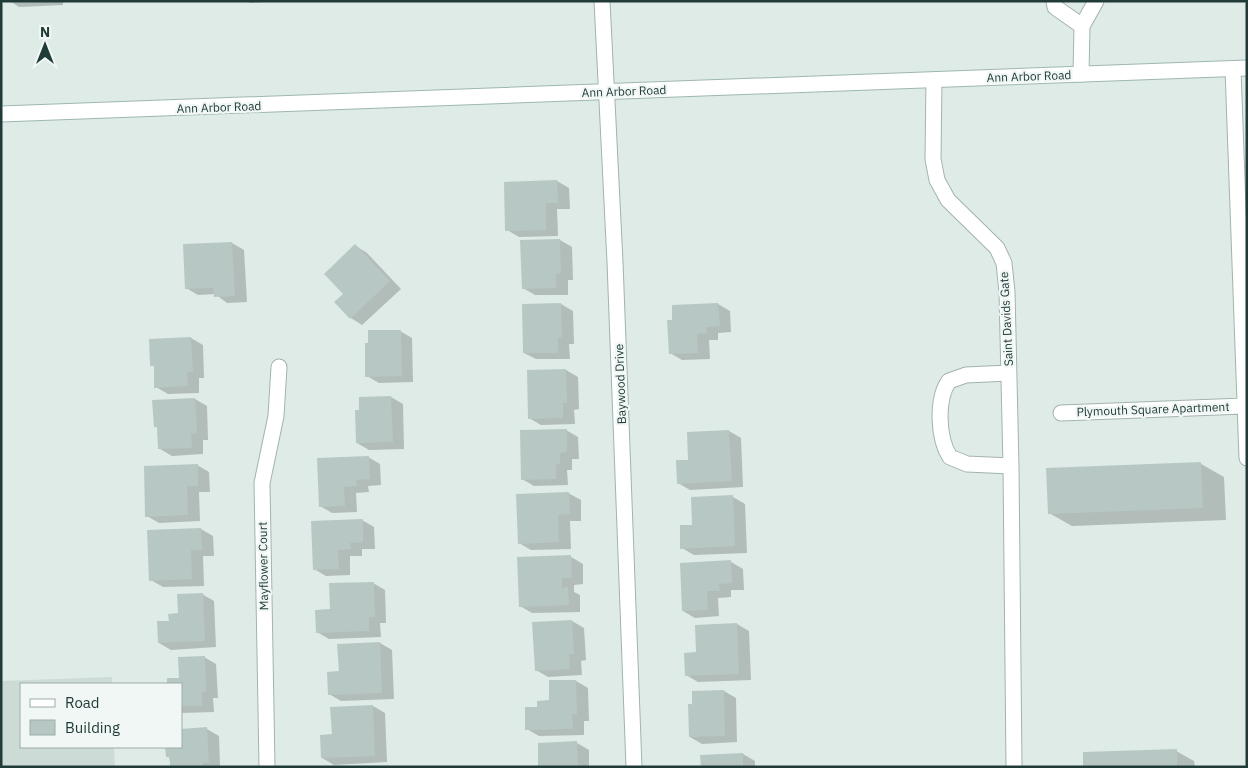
<svg xmlns="http://www.w3.org/2000/svg" width="1248" height="768" viewBox="0 0 1248 768" font-family="'IBM Plex Sans',sans-serif">
	<rect width="100%" height="100%" fill="#dfebe7"/>
	<path fill="#cddbd7" d="M112 677V684H21V747H114L115 767H1V681Z"/>
	<path fill="#0003" d="M10 1H63V5L19 7Z
		M248 1H279L250 3Z
		M557 181 569 188 570 209H557L558 236 519 237 507 230Z
		M560 240 572 247 573 280H568V295H535L523 288Z
		M232 243 244 250 247 302 227 303 215 294 198 295 186 288 184 245Z
		M356 246 367 253 401 289 362 325 351 318Z
		M561 304 573 311 574 344H569L570 359H536L524 353Z
		M718 304 730 311 731 332 718 333V340H709L710 359 682 360 670 353 673 306Z
		M400 331 412 338 413 382 379 383 367 376Z
		M191 338 203 345 204 378H199V393L168 394 156 387 155 367 151 365 150 340Z
		M566 370 578 377 579 409 574 410 575 424 541 425 529 418Z
		M391 397 403 404 404 449 369 450 357 443 360 398Z
		M195 399 207 406 208 440H203V454L172 456 160 449 159 429 155 426Z
		M566 430 578 437 579 459H572V470H567L568 485 534 486 522 479Z
		M729 431 741 438 743 487 690 490 678 483 689 461Z
		M368 457 380 464 381 485 368 486 369 492 356 493 357 512 332 513 320 506Z
		M1201 464 1224 477 1226 520 1072 526 1049 513Z
		M197 465 209 472 210 492H199L200 521 159 523 147 516Z
		M568 493 581 500V521H570L571 549 531 550 519 543Z
		M733 497 745 504 747 553 694 555 682 548 693 526Z
		M362 520 374 527 375 549H362V556H350V575L326 576 314 569Z
		M201 529 213 536 214 556H203L204 586 163 587 151 580 149 531Z
		M571 557 583 564V584L574 585V592L580 595V612L532 613 520 606Z
		M731 562 743 569 744 590H731V597L718 598 719 616 695 618 683 611Z
		M373 583 385 590 386 623H380L381 637 329 639 317 632 331 611Z
		M202 594 214 601 216 647 171 650 159 643 170 622Z
		M572 621 584 628 586 660 581 661 582 675 548 677 536 670Z
		M737 624 749 631 751 680 698 682 686 675 697 654Z
		M380 643 392 650 394 699 341 701 329 694 340 672Z
		M204 657 216 664 218 698H213L214 712 181 713V684H168V680L180 679Z
		M576 681 588 688 589 721H584V735L539 736 527 729 538 708Z
		M724 691 736 698 737 742 702 744 690 737 693 692Z
		M373 706 385 713 387 762 334 765 322 758 333 735Z
		M207 729 219 736 220 767H171L167 747H181Z
		M577 743 589 750V767H540Z
		M1176 751 1194 761 1195 767H1084Z
		M743 754 755 761V767H702Z"/>
	<path fill="#b7c8c4" d="M557 180 558 203H546V230L505 231 504 182Z
		M560 239 561 273 556 274V288L522 289 520 240Z
		M232 242 235 296 214 297 213 288 185 289 183 244Z
		M355 244 390 281 350 319 334 302 343 294 324 274Z
		M561 303 562 337 558 338V353H523L522 304Z
		M718 303 720 326 706 327 707 333 697 334 698 353 669 354 667 320H672V305Z
		M368 330H401L402 376 365 377V343H368Z
		M191 337 193 372H187L188 386 154 388V366H150L149 339Z
		M566 369 567 403H563V418L528 419 527 370Z
		M391 396 393 442 356 443 355 410H359V397Z
		M195 398 197 433 191 434 192 448 158 449 157 427H154L152 400Z
		M567 429V452L560 453V464H556V479L521 480 520 430Z
		M729 430 732 481 677 484 676 460H688L687 432Z
		M369 456 370 479 356 480 357 486 344 487 345 506 319 507 317 458Z
		M1201 462 1203 508 1048 514 1046 468Z
		M198 464V486H187L188 515 145 517 144 466Z
		M569 492 570 514 558 515 559 542 518 544 516 494Z
		M733 495 735 546 680 549V525H692L691 497Z
		M363 519V542L350 543 351 549 338 550 339 569 313 570 311 521Z
		M201 528 202 550H191L192 579 149 581 147 530Z
		M571 555 572 578H562V588L568 587 569 605 519 607 517 557Z
		M731 560 732 583 719 584 720 591H707L708 610 682 611 680 563Z
		M374 582 375 617H369V631L316 633 315 610 330 609 329 583Z
		M203 593 205 641 158 643 157 621H169L168 614 178 613 177 594Z
		M572 620 574 654H569L570 669 535 671 532 622Z
		M737 623 739 674 685 676 684 653 696 652 695 625Z
		M380 642 382 693 328 695 327 672 339 671 337 644Z
		M205 656 206 692H202V706H181V684H167V678H179L178 657Z
		M549 680H576L577 714H572L573 729 525 730V707H537V701L549 700Z
		M724 690 725 736 689 737 688 704H692V691Z
		M373 705 375 756 321 758 320 735 332 734 330 707Z
		M207 727 209 763H203V767H170V757H166L165 747H181V729Z
		M577 741 578 767H538V743Z
		M1177 749V767H1083V752Z
		M743 753V767H701L700 755Z"/>
	<g fill="none" stroke-linecap="round" stroke-linejoin="round">
		<defs>
			<path id="street" d="M602 1 615 262 634 767
				M1054 1 1055 7 1082 26
				M1233 69 1247 458
				M1081 74 1082 26 1096 1
				M934 80 933 159 937 180 948 200 997 248 1004 263 1007 292 1011 466 1014 767
				M1009 373 966 375 949 381C936 399 938 439 950 457L967 464 1011 466
				M1061 413 1244 406
				M267 767 262 483 276 416 279 367"/>
			<path id="secondary" d="M1 114 1247 68"/>
		</defs>
		<use href="#street" stroke="#a2b3af" stroke-width="17"/>
		<use href="#secondary" stroke="#9eb7b2" stroke-width="17"/>
		<use href="#street" stroke="#fff" stroke-width="15"/>
		<use href="#secondary" stroke="#fff" stroke-width="15"/>
	</g>
	<g text-anchor="middle" dominant-baseline="central" stroke-width="4.5" stroke-linejoin="round" paint-order="stroke">
		<g font-size="12" fill="#203b38" stroke="#f0f7f5">
			<text transform="translate(1029 76) rotate(-2)">Ann Arbor Road</text>
			<text transform="translate(624 91) rotate(-2)">Ann Arbor Road</text>
			<text transform="translate(219 107) rotate(-2)">Ann Arbor Road</text>
			<text transform="translate(1006 319) rotate(-93)">Saint Davids Gate</text>
			<text transform="translate(620 384) rotate(-92)">Baywood Drive</text>
			<text transform="translate(1153 409) rotate(-2)">Plymouth Square Apartment</text>
			<text transform="translate(263 566) rotate(-91)">Mayflower Court</text>
		</g>
	</g>
	<rect width="1248" height="768" fill="none" stroke="#203b38" stroke-width="5"/>
	<rect x="20" y="683" width="162" height="65" fill="#f0f7f5" stroke="#9daca9"/>
	<rect x="30" y="699" width="25" height="8" fill="#ffffff" stroke="#9daca9"/>
	<text x="65" y="708" font-size="15" fill="#203b38">Road</text>
	<rect x="30" y="720" width="25" height="15" fill="#b7c8c4" stroke="#9daca9"/>
	<text x="65" y="733" font-size="15" fill="#203b38">Building</text>
	<g transform="translate(45 45)" stroke="#f0f7f5" stroke-width="4" paint-order="stroke">
	<path d="M0-4L9 19L0 12L-9 19Z" fill="#203b38"/>
	<text y="-8" font-size="14" font-weight="bold" text-anchor="middle" fill="#203b38">N</text>
	</g>
</svg>
